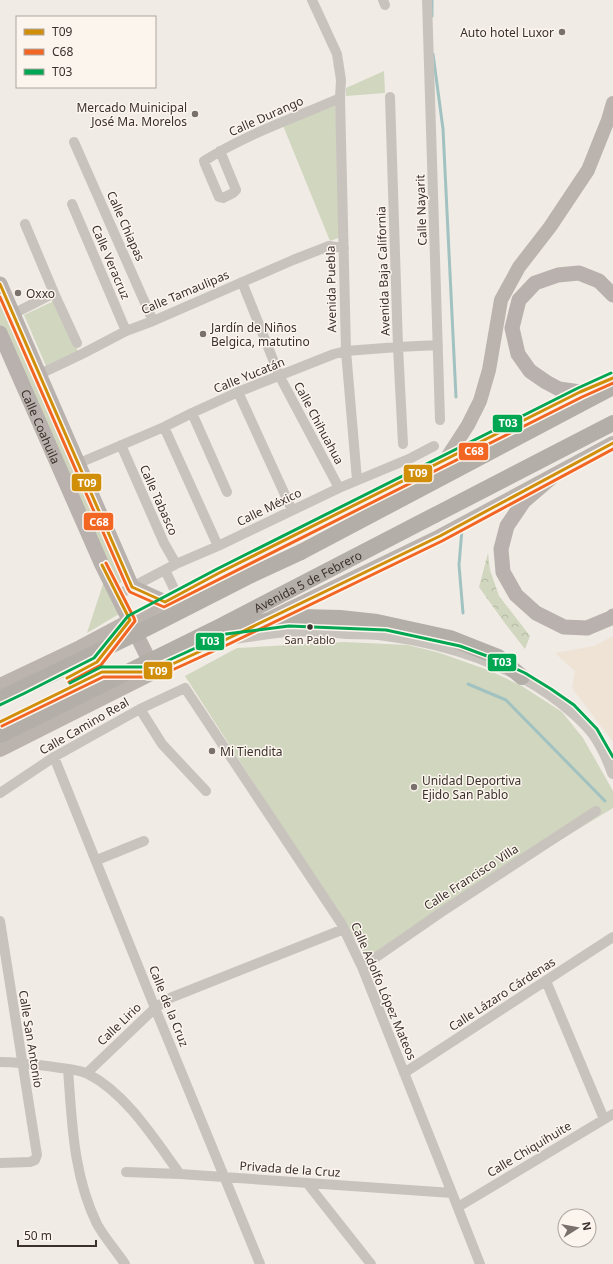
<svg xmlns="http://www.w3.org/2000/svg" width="613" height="1264" viewBox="0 0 613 1264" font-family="'Noto Sans',sans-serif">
	<defs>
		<pattern id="forest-crowns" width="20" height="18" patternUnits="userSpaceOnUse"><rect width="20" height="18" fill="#d1d6bf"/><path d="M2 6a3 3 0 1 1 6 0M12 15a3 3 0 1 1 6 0" fill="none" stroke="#b4b8a4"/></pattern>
	</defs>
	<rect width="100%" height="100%" fill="#f0ebe5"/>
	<path fill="url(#forest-crowns)" d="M488 553 490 570 499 596 530 636 525 649 504 622 479 587Z"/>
	<path fill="#d1d6bf" d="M384 71 385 93 346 96V88Z
		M335 99 341 237 330 241 282 123Z
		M0 287 123 581 111 589 119 614 87 633 104 581 0 329Z
		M56 300 78 351 46 366 24 315Z
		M344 642 408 645 440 653 488 670 522 686 562 712 583 738 613 791V808L367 958 185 676 237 648Z"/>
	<path fill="#eee3d5" d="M613 636V742L572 688 575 671 555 653 594 646Z"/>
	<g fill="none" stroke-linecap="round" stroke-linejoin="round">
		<path stroke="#a1c2c1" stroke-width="3" d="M432 0V16
			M433 54 443 129 456 397
			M462 529 459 565 463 613
			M468 684 506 700 605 801"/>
		<path stroke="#c9c3be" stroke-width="10" d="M312 0 337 54 341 80 340 98 346 351 357 480
			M383 0 385 5
			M427 0 440 420
			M390 97 398 347 403 444
			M74 142 153 321
			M220 151 236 190 233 193 223 198 219 197 205 164 204 161C246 134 295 118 340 98
			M72 204 126 331
			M25 224 54 293 77 343
			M242 282 280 377 339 488
			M13 314 54 293
			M40 374 82 354 126 331 153 321 293 260 329 246 344 248
			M238 392 292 510
			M192 413 227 492
			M164 427 218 546
			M121 445 164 543 176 564
			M77 464 164 427 192 413 238 392 334 354 346 351 398 347 438 345
			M165 570 177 595
			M117 595 176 564 218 546 339 488 411 458 434 446
			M140 709 162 744 206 791
			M54 757 155 1008 260 1264
			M0 793 54 757 140 709 185 688 341 923 362 967 452 1193 480 1264
			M97 860 144 841
			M0 921 37 1155 35 1160 30 1162 0 1163
			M362 967 446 909 596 811
			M546 981 604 1119
			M0 1062C21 1062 40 1065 61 1068 69 1069 80 1070 88 1074 126 1093 155 1140 180 1174
			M68 1069C72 1122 73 1175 97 1224 104 1237 117 1252 125 1264
			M87 1073 155 1008 170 998 344 929
			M404 1073 613 937
			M126 1172 180 1174 452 1193
			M307 1183 371 1264
			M458 1207 613 1114"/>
		<path stroke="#c9c3be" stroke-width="12" d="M234 638C252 636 270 632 289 631 307 630 327 631 346 633 359 633 373 633 386 635 448 643 512 664 562 703 573 712 585 722 593 733 602 745 608 759 613 773"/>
		<path stroke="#bab3ae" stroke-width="14" d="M446 459 468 425 480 401 489 370 501 300 519 267 550 227 588 170 608 120 613 103
			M0 685 80 647 219 573 580 392 613 378
			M0 750 155 672 227 639 440 536 613 443"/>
		<g stroke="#b8b1ad" stroke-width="15">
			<path d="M0 284C44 385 87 486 132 587L165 602"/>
			<path id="s1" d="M0 333 102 565 155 672"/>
			<path d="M580 392 559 389 546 382 530 371 518 354 512 328 519 300 535 283 558 275 579 273 599 281 613 295"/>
			<path d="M552 477 524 501 507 526 501 549 503 572 516 595 536 613 564 627 587 628 611 618 613 616"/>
		</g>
		<path stroke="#b4aea8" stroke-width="16" d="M435 515 613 423
			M301 552 613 387"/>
		<g stroke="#b4aea8" stroke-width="16">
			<path d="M228 626 301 617 340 618 377 622 450 638 498 657 522 677"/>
			<path d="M0 699 147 628 247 577 301 552"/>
			<path id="s2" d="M0 735 219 627 435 515"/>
		</g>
		<defs>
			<path id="bus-1" d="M0 284 132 587 165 602 219 573 580 392 613 378
				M67 678 97 662 130 620 102 565
				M0 722 102 672H155L227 639 440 536 613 443"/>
			<path id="bus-2" d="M0 297 128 589 130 592 164 607 582 397 613 383
				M69 682 101 665 135 621 134 618 106 563
				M2 726 103 677H157L229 644 442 541 613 449"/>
			<path id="bus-3" d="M70 683 101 667H154L226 634 289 626 386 630 460 646 495 659 525 673 551 689 574 705 597 729 613 757
				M0 705 25 693 94 658 128 616 217 569 578 388 611 373"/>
		</defs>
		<use href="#bus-1" stroke="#fbf5ee" stroke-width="6"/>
		<use href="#bus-2" stroke="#fbf5ee" stroke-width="6"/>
		<use href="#bus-3" stroke="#fbf5ee" stroke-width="6"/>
		<use href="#bus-1" stroke="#d18e09" stroke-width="3"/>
		<use href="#bus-2" stroke="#f26522" stroke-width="3"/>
		<use href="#bus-3" stroke="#00a651" stroke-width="3"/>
	</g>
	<g fill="#7a716c" stroke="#fbf5ee" stroke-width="1.5">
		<circle cx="562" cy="32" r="4"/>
		<circle cx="195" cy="114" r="4"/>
		<circle cx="18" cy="293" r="4"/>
		<circle cx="203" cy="334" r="4"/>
		<circle cx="212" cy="751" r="4"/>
		<circle cx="414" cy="787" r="4"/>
	</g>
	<circle fill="#3b302b" stroke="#fbf5ee" stroke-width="1.5" cx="310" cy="627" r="3.5"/>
	<g text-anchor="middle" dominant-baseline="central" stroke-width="3" stroke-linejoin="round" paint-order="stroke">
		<g font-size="11" fill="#3b302b" stroke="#fbf5ee">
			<text x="310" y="639">San Pablo</text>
		</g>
		<g font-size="12" fill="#3b302b" stroke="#fbf5ee" text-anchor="start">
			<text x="554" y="32" text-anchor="end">Auto hotel Luxor</text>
			<text x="187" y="107" text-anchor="end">Mercado Muinicipal<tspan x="187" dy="14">José Ma. Morelos</tspan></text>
			<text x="26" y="293">Oxxo</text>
			<text x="211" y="327">Jardín de Niños<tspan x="211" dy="14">Belgica, matutino</tspan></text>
			<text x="220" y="751">Mi Tiendita</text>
			<text x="422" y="780">Unidad Deportiva<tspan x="422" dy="14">Ejido San Pablo</tspan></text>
		</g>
		<g font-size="12" fill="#3b302b" stroke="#fbf5ee">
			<text transform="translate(266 116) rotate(-24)">Calle Durango</text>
			<text transform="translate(421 210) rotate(-92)">Calle Nayarit</text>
			<text transform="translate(126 226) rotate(66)">Calle Chiapas</text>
			<text transform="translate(111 262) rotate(67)">Calle Veracruz</text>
			<text transform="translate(383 271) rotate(-92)">Avenida Baja California</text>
			<text transform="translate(331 289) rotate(-91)">Avenida Puebla</text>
			<text transform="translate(185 292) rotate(-23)">Calle Tamaulipas</text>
			<text transform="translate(249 375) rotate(-22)">Calle Yucatán</text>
			<text transform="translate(319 423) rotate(62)">Calle Chihuahua</text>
			<text stroke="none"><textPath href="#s1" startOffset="102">Calle Coahuila</textPath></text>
			<text transform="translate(159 500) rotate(66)">Calle Tabasco</text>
			<text transform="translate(269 507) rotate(-26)">Calle México</text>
			<text stroke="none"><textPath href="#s2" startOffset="344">Avenida 5 de Febrero</textPath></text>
			<text transform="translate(84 726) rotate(-30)">Calle Camino Real</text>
			<text transform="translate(471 877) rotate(-33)">Calle Francisco Villa</text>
			<text transform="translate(384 991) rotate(67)">Calle Adolfo López Mateos</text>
			<text transform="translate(502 994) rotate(-33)">Calle Lázaro Cárdenas</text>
			<text transform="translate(169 1006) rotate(68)">Calle de la Cruz</text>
			<text transform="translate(119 1024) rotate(-44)">Calle Lirio</text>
			<text transform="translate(31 1039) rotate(81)">Calle San Antonio</text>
			<text transform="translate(529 1149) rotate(-31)">Calle Chiquihuite</text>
			<text transform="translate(290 1169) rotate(4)">Privada de la Cruz</text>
		</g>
	</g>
	<g stroke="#fbf5ee" stroke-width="1.5">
		<rect x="492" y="414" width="31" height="19" rx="4" fill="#00a651"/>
		<rect x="458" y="442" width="31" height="19" rx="4" fill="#f26522"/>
		<rect x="403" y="464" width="30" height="19" rx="4" fill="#d18e09"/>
		<rect x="71" y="473" width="31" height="19" rx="4" fill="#d18e09"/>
		<rect x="83" y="512" width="31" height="19" rx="4" fill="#f26522"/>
		<rect x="195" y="632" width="30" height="19" rx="4" fill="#00a651"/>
		<rect x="487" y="653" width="30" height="19" rx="4" fill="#00a651"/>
		<rect x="143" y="661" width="30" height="19" rx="4" fill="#d18e09"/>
	</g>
	<g font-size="11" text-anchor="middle" font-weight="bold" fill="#fff">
		<text x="508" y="427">T03</text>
		<text x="474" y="455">C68</text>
		<text x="418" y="477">T09</text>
		<text x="87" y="487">T09</text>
		<text x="99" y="526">C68</text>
		<text x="210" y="645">T03</text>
		<text x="502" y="666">T03</text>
		<text x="158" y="675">T09</text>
	</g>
	<rect x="16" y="16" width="140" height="72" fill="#fbf5ee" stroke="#aea6a0"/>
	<rect x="24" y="29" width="20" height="6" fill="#d18e09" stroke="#aea6a0"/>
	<text x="52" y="36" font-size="12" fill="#3b302b">T09</text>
	<rect x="24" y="49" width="20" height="6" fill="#f26522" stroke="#aea6a0"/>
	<text x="52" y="56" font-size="12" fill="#3b302b">C68</text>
	<rect x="24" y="69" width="20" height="6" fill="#00a651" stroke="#aea6a0"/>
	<text x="52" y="76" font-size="12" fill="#3b302b">T03</text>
	<g transform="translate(577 1228) rotate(79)"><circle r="19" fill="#fbf5ee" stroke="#aea6a0"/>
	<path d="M0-3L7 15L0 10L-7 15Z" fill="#7a716c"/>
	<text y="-6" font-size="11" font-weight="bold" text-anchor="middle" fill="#3b302b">N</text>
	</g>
	<path d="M18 1240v6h78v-6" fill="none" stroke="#3b302b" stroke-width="2"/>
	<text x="24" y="1240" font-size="12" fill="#3b302b" stroke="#fbf5ee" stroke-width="3" paint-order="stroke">50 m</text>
</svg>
